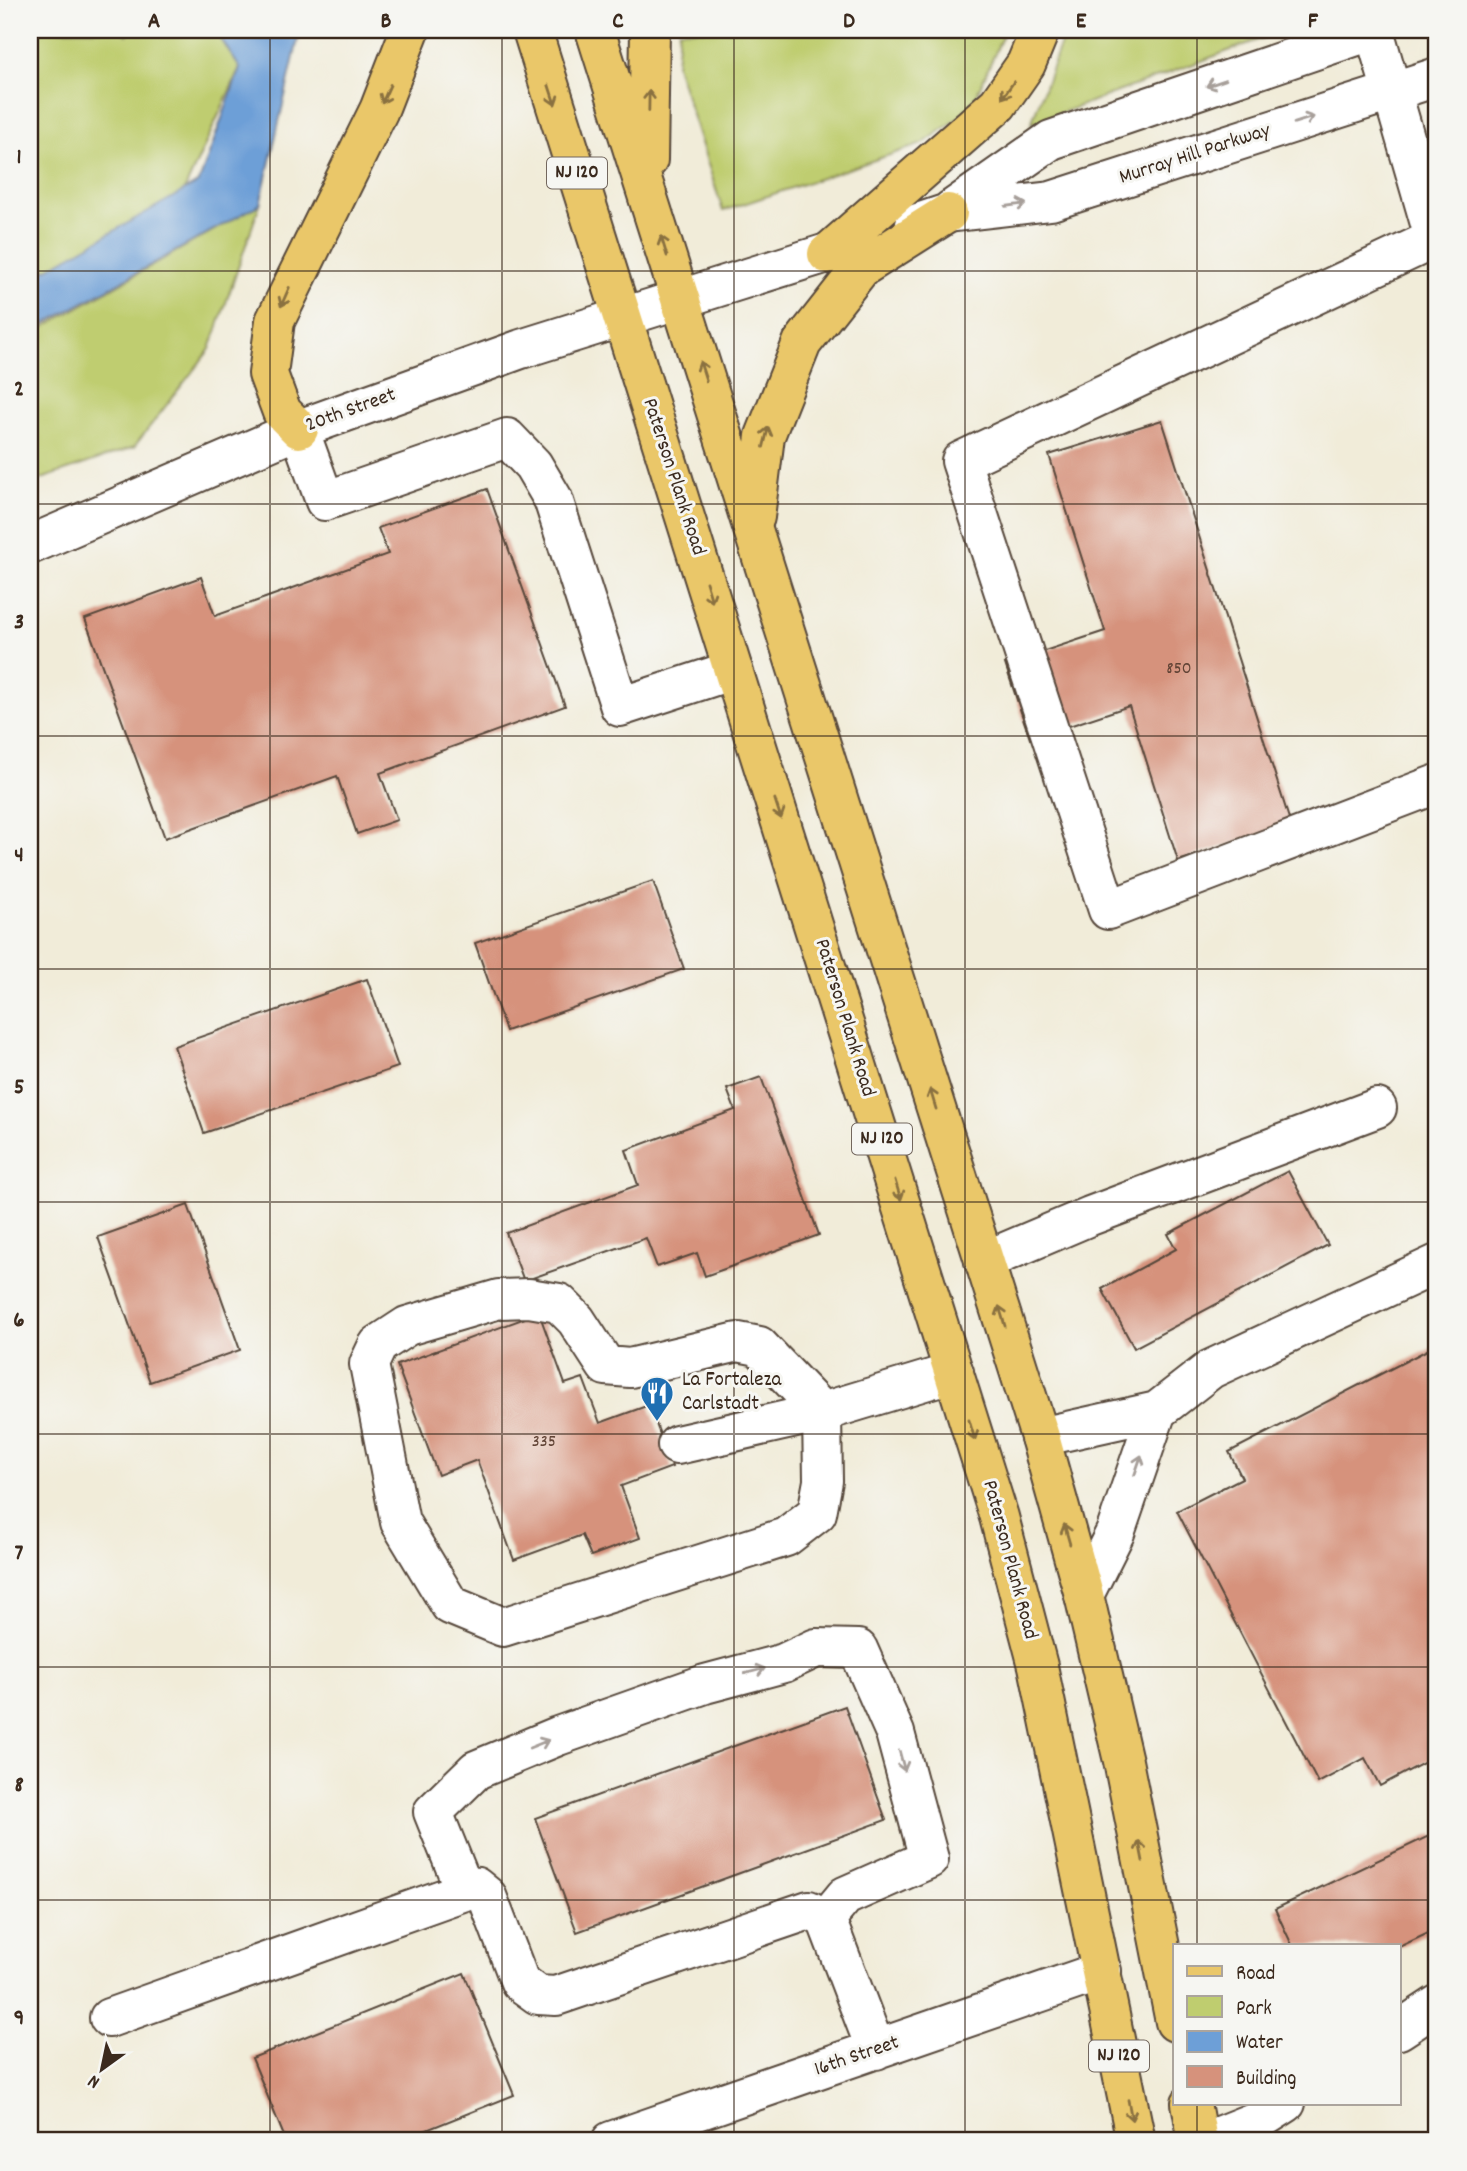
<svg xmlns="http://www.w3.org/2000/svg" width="1467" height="2171" viewBox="0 0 1467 2171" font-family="Dekko,sans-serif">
	<rect width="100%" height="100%" fill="#f6f6f2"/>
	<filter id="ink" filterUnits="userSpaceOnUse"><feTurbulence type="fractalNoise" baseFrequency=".0143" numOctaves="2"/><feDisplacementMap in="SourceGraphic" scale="14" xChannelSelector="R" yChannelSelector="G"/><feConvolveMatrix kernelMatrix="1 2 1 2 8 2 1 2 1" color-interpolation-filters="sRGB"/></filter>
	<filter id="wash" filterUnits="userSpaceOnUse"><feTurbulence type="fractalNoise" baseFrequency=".00686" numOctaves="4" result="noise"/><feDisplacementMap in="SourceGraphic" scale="28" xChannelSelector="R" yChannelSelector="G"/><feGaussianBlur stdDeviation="1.57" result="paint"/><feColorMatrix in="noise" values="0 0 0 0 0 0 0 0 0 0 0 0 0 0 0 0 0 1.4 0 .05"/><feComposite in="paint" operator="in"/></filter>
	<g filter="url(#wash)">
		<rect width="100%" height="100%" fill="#f1ecd9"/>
		<path fill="#bfcd6f" stroke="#7d7c46" stroke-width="2" d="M30 30H121L127 35 132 30H215L240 68 184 191 30 279Z
			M679 30H1005L970 110 922 144 723 211 676 65Z
			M1066 30H1285L1031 124Z
			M260 204 210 349 134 447 30 483V335Z"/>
		<path fill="#6d9fd7" stroke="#54647a" stroke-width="2" d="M215 30 300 31 260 204 30 332V279L199 182 240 68Z"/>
		<g id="blocks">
			<path fill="#d6927c" d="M1162 420 1291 825 1178 861 1129 706 1030 739 1005 664 1105 631 1049 455Z
				M487 489 565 706 380 773 397 820 357 834 337 776 165 838 85 619 201 577 215 616 388 554 378 528Z
				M653 881 684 969 506 1031 475 943Z
				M367 979 398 1067 204 1133 174 1046Z
				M761 1077 819 1235 705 1276 697 1253 657 1267 646 1238 524 1281 506 1233 638 1185 626 1150 735 1110 727 1089Z
				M1288 1171 1328 1245 1134 1348 1102 1289 1176 1249 1168 1234Z
				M188 1205 240 1350 150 1382 98 1237Z
				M539 1313 565 1384 583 1378 600 1423 649 1405 672 1467 621 1486 640 1538 591 1556 582 1535 514 1560 477 1460 438 1475 397 1365Z
				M1437 1345V1756L1380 1786 1365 1758 1318 1783 1177 1511 1242 1478 1229 1452Z
				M845 1706 886 1820 577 1932 535 1818Z
				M1433 1834 1437 1843V1929L1399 1947 1292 1945 1275 1909Z
				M464 1973 514 2095 399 2141H286L252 2058Z"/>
		</g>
	</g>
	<g filter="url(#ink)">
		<use href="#blocks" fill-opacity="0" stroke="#56473a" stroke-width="2"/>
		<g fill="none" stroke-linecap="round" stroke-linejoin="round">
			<defs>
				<path id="minor" d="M1374 30 1437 248
					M951 210 1051 140 1374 30
					M915 224 948 213 1051 201 1437 77
					M1434 239 961 461 1108 910 1437 784
					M299 429 325 501 507 438 533 465 553 499 620 707 733 670
					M30 545 299 429 521 349 859 243
					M984 1261 1090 1216 1377 1108
					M822 1412 759 1346 738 1342 630 1368 606 1366 576 1320 559 1303 529 1298 499 1299 407 1326 378 1345 369 1364 400 1522 450 1605 503 1627 786 1537 817 1513 823 1481 822 1412 954 1372
					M1040 1437 1157 1411 1211 1369 1437 1264
					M677 1445 822 1412
					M1084 1595 1115 1533 1157 1411
					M464 1889 433 1812 476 1770 558 1736 705 1684 784 1663 816 1648 858 1649 895 1733 929 1859 845 1896 826 1919
					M109 2018 476 1887 487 1896 520 1982 538 1995 556 1996 809 1910 826 1919 876 2050
					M1399 2030 1437 2005
					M611 2141 1102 1971
					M1206 2141 1261 2119 1286 2103"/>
				<path id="major" d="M532 30 999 1517 1038 1666 1136 2141
					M595 30 1040 1437 1084 1595 1123 1761 1175 2022
					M648 160 650 30
					M827 254 998 104 1026 64 1040 30
					M299 429 282 412 268 374 275 321 379 110 410 30
					M755 517 765 436 802 343 861 268 948 213
					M1191 2103 1198 2141"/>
			</defs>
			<use href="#minor" stroke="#56473a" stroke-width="42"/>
			<use href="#major" stroke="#56473a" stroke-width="42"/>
			<use href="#minor" stroke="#fff" stroke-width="38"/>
			<use href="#major" stroke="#eac769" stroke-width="38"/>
		</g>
		<defs><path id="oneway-shaft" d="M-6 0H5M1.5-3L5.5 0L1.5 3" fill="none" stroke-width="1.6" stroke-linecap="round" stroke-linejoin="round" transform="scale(1.75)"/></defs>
		<g stroke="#a79f9a">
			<use href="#oneway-shaft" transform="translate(1216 83) rotate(161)"/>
			<use href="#oneway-shaft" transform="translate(1304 120) rotate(-18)"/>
			<use href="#oneway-shaft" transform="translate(1016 205) rotate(-7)"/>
			<use href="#oneway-shaft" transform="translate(1138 1465) rotate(-71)"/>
			<use href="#oneway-shaft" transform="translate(755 1671) rotate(-15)"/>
			<use href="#oneway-shaft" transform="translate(539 1744) rotate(-22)"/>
			<use href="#oneway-shaft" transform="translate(902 1761) rotate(75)"/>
		</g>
		<g stroke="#8a7140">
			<use href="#oneway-shaft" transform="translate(1008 90) rotate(125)"/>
			<use href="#oneway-shaft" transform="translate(386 94) rotate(114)"/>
			<use href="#oneway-shaft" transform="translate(552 95) rotate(72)"/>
			<use href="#oneway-shaft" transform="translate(649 101) rotate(-89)"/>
			<use href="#oneway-shaft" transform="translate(664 246) rotate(-107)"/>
			<use href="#oneway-shaft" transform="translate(285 297) rotate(114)"/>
			<use href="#oneway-shaft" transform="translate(703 371) rotate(-108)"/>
			<use href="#oneway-shaft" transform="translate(766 437) rotate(-76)"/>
			<use href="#oneway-shaft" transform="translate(709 592) rotate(73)"/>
			<use href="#oneway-shaft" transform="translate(778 809) rotate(72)"/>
			<use href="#oneway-shaft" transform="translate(933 1099) rotate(-107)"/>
			<use href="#oneway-shaft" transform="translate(898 1190) rotate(73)"/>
			<use href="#oneway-shaft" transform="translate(1002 1316) rotate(-107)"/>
			<use href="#oneway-shaft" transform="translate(972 1430) rotate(73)"/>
			<use href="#oneway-shaft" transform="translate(1067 1534) rotate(-106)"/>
			<use href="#oneway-shaft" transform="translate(1141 1851) rotate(-101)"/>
			<use href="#oneway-shaft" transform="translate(1130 2110) rotate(79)"/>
		</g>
	</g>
	<path fill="none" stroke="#3b2a1e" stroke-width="2" stroke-opacity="0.55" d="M270 30V2141M502 30V2141M734 30V2141M965 30V2141M1197 30V1945M30 271H1437M30 504H1437M30 736H1437M30 969H1437M30 1202H1437M30 1434H1437M30 1667H1437M30 1900H1437M1197 2103V2141"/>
	<defs>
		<symbol id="restaurant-pin" viewBox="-11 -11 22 30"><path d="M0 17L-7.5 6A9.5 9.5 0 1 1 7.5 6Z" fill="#1f6fb2" stroke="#f6f6f2"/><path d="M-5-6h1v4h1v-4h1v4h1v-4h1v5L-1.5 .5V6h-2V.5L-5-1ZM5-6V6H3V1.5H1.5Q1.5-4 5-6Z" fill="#fff"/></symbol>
	</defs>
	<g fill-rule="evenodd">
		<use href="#restaurant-pin" x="638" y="1374" width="38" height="52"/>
	</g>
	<g text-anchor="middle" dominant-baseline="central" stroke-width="6" stroke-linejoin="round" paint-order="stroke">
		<g font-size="18" fill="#624436">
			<text x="1179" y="669">850</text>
			<text x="544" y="1442">335</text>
		</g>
		<g fill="#f6f6f2" stroke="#73675e" stroke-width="2">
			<rect x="547" y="157.5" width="60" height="31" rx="5"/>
			<rect x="852" y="1123.5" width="60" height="31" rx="5"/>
			<rect x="1089" y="2040.5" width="60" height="31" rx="5"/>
		</g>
		<g font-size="19" font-weight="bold" fill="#3b2a1e">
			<text x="577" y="173">NJ 120</text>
			<text x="882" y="1139">NJ 120</text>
			<text x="1119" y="2056">NJ 120</text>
		</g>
		<g font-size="21" fill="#3b2a1e" stroke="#f6f6f2">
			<text transform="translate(1195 155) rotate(-18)">Murray Hill Parkway</text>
			<text transform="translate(351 411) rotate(-20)">20th Street</text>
			<text transform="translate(673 477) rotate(72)">Paterson Plank Road</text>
			<text transform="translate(844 1018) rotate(73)">Paterson Plank Road</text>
			<text transform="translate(1009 1560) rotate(75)">Paterson Plank Road</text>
			<text transform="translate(857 2057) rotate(-19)">16th Street</text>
		</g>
		<g font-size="21" fill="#3b2a1e" stroke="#f6f6f2" text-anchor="start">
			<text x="682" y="1381">La Fortaleza<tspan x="682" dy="24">Carlstadt</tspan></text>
		</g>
	</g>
	<rect width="1467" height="2171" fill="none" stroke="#f6f6f2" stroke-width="77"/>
	<rect x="1173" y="1944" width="228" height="161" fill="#f6f6f2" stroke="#aba49d" stroke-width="2"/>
	<rect x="1187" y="1966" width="35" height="10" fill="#eac769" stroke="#aba49d" stroke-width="2"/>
	<text x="1236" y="1979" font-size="21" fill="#3b2a1e">Road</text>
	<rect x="1187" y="1996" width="35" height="21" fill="#bfcd6f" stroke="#aba49d" stroke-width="2"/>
	<text x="1236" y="2014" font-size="21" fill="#3b2a1e">Park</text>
	<rect x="1187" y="2031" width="35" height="21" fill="#6d9fd7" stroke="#aba49d" stroke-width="2"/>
	<text x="1236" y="2048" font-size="21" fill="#3b2a1e">Water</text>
	<rect x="1187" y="2066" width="35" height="21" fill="#d6927c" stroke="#aba49d" stroke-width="2"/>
	<text x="1236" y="2084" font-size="21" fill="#3b2a1e">Building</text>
	<g transform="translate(102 2069) rotate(213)" stroke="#f6f6f2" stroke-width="5" paint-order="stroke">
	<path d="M0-5L12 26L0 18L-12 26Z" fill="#3b2a1e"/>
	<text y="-10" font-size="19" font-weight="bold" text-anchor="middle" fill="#3b2a1e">N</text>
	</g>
	<rect x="38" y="38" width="1390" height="2094" fill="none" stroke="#3b2a1e" stroke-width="2.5"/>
	<g font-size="23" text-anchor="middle" font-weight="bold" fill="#3b2a1e">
		<text x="154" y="27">A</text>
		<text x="386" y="27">B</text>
		<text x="618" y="27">C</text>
		<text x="849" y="27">D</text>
		<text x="1081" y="27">E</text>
		<text x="1313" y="27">F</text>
		<text x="19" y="163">1</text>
		<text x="19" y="395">2</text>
		<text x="19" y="628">3</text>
		<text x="19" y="861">4</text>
		<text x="19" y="1093">5</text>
		<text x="19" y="1326">6</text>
		<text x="19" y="1559">7</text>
		<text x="19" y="1791">8</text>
		<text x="19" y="2024">9</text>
	</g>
</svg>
